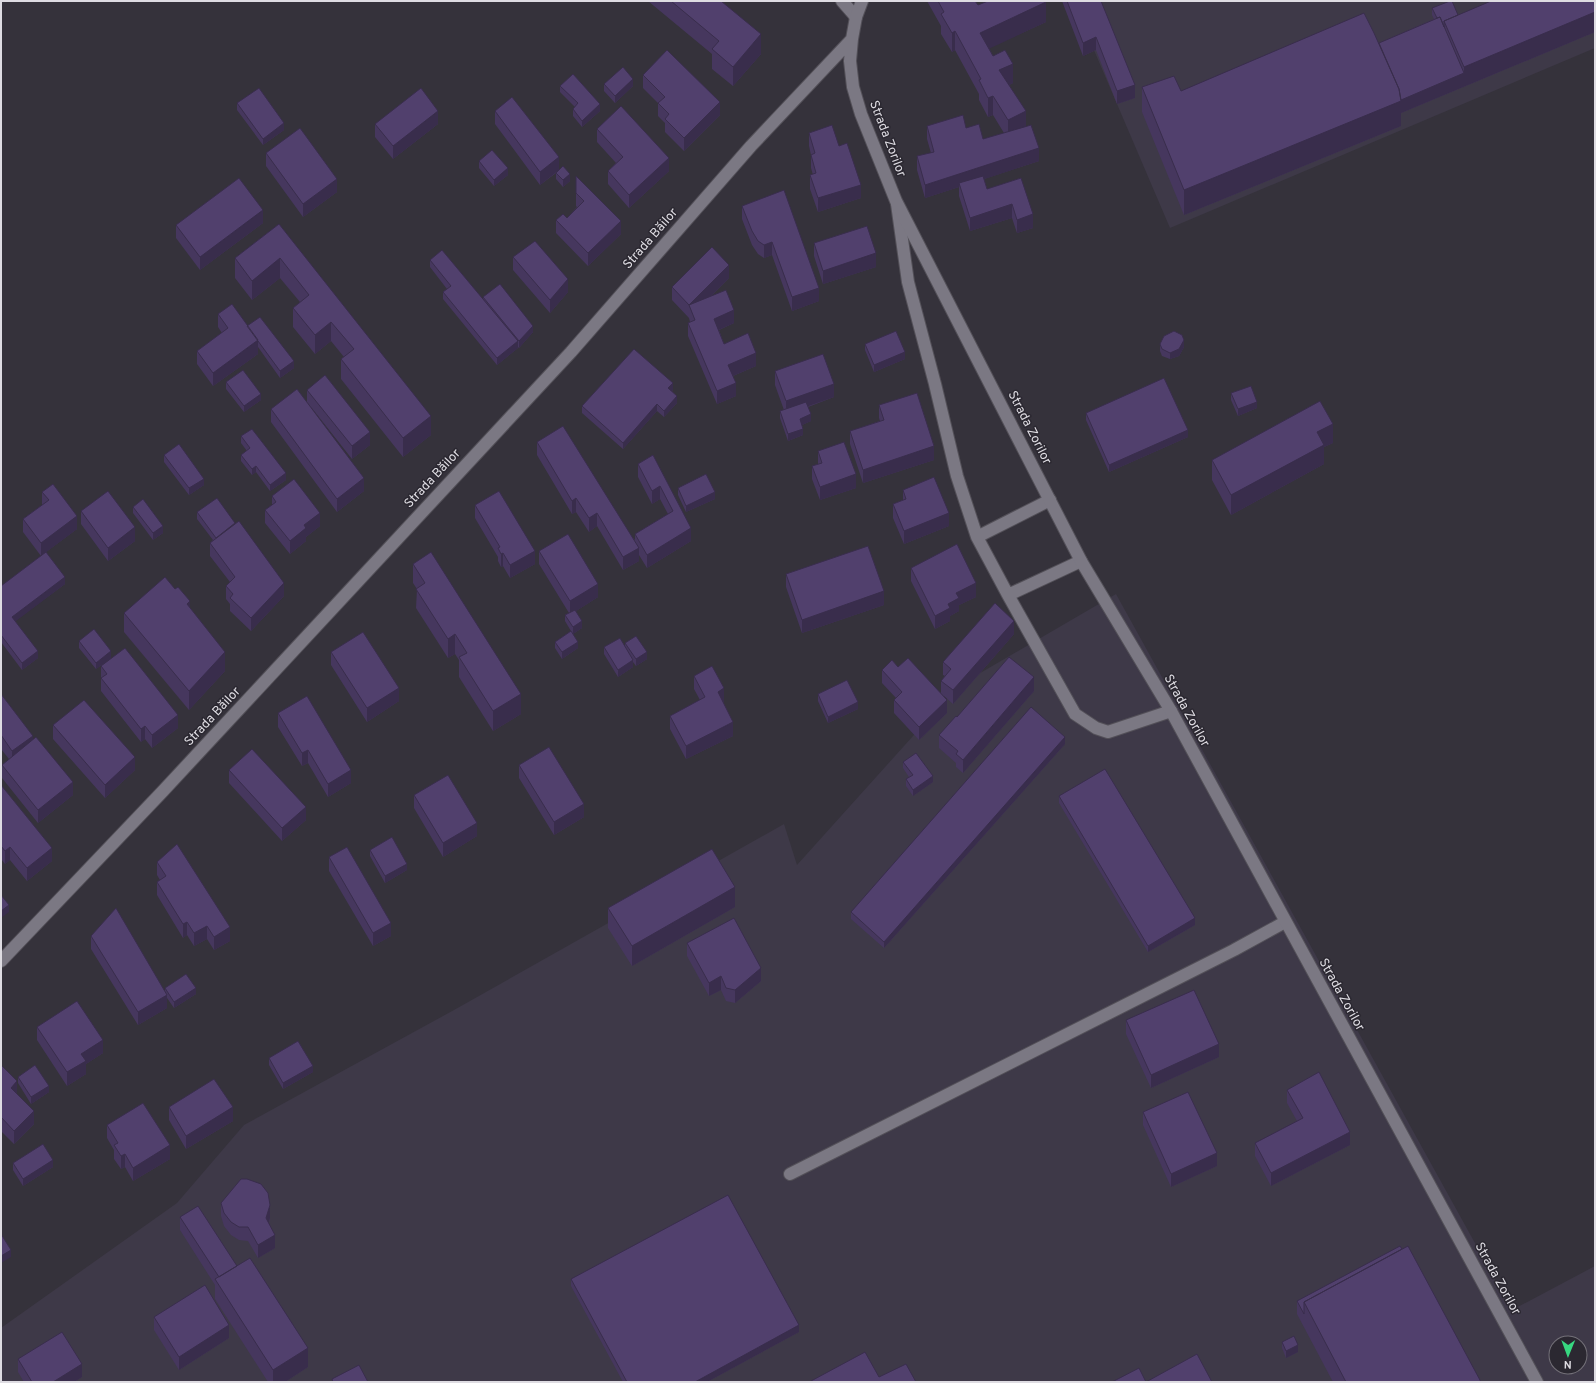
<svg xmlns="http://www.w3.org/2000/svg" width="1596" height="1383" viewBox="0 0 1596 1383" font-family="Overpass,sans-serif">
	<rect width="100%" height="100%" fill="#35323b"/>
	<path fill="#3e3948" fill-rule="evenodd" d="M1073 1H1595V48L1170 228Z
		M1116 594 1512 1310 1595 1266V1382H1V1328L177 1203 244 1125 454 1010 784 824 797 865 958 686ZM1556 1343H1580V1367H1556Z"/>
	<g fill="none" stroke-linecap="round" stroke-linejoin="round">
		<defs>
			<path id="service" d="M790 1174 1234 950 1285 922"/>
			<path id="minor" d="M842 1 856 17
				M897 204 908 282 935 384 957 476 977 537 1008 595 1075 714 1096 728 1108 732 1171 711
				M977 537 1050 500
				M1008 595 1081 561"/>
			<path id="tertiary" d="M862 1 856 17 852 39 850 61 853 87 861 114 896 201 1081 561 1171 711 1537 1382
				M1 961 163 791 571 352 751 146 852 39"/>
		</defs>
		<use href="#service" stroke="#535058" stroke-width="14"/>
		<use href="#minor" stroke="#535058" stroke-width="14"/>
		<use href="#tertiary" stroke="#535058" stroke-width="14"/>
		<use href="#service" stroke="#7b7883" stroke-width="12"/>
		<use href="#minor" stroke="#7b7883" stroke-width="12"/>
		<use href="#tertiary" stroke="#7b7883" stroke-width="12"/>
	</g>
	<path fill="#46375e" d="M648 1H721L761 54 733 86 712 69V54Z
		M927 1H975L978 5 1046 22 989 48 993 56 1013 83 1009 85 1026 126 1039 161 984 179 987 189 1021 178 1033 228 1017 233 1012 218 970 231 959 196V187L925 198 917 170V156L931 153 927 139V126L966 128 983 139 1004 133 993 115 988 117 979 100V94L955 50 952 52 941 34V26Z
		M1062 1H1101L1135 98 1117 104 1096 50 1083 56Z
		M1595 1V32L1401 113V126L1184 215 1142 112V87L1181 91 1379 43 1434 19 1432 15V8L1458 15Z
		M643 75 720 115 684 151 665 132V123L658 116V103L643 88Z
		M604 84 633 86 615 103 604 91Z
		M560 86 600 111 582 127 573 116V109L575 107 560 92Z
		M237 103 284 130 263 145 237 110Z
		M495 111 559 169 570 181 563 187 556 179V173L540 185 495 124Z
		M375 124H438L393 159 375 137Z
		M597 129 669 171 629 208 608 184V171L616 163 597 142Z
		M809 133 839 146 861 198 818 212 810 189V175H813L811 168V155L809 146Z
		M266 153 337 192 303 217 266 166Z
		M479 161 508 175 494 186 479 168Z
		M576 193 621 234 588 266 556 233V220L567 218 577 207 576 206Z
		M742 206 819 301 792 311 772 255 764 258 758 254 752 245 742 219Z
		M263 223 200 270 176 238V225Z
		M279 224 431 435 403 457 341 379V359L344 357 331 341 315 354 293 327V308L300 302 280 278 252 300 235 278V258Z
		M814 243 876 267 823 284 814 256Z
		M513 257 568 292 550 313 513 270Z
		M430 260 483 300V297L533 332 519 348 518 347V348L497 365 443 299V292L447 289 430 267Z
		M729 278 711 296 734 323 719 330 724 344 756 366 733 376 736 396 717 404 688 336V323L690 322 689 318 672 300V287Z
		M218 314 247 326 294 368 280 378 258 347V354L213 386 197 364V351L222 333 218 327Z
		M865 344 905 359 874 372 865 350Z
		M1160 344 1184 347 1179 356 1170 359 1162 356 1160 351Z
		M775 371 834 397 808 407 811 421 802 425 803 435 788 441 780 418V411L784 410 775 385Z
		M226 382 261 400 244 412 226 389Z
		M307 390 370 445 352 459 311 407 364 491 337 512 271 422V409L307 403Z
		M673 390 672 391 677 403 664 417 657 411 623 449 582 413V406Z
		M1231 393 1257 408 1238 416 1231 400Z
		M879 405 934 460 863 483 850 444V431L880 421 879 418Z
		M1086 413 1188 437 1109 472 1086 420Z
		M241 436 286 480 270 491 256 472 252 475 241 461V455L247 451 241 443Z
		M537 442 635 540V534L668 514 660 499 652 504 638 477V464L653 455 691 541 647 568 639 555V561L623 570 597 526 589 532 576 512 572 514 537 455Z
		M1333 443 1324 447V464L1231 515 1212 480V460Z
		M818 451 856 488 820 500 812 479V466L818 464Z
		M164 455 204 485 189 495 164 462Z
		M678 488 715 499 686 512 678 495Z
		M903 490 949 526 904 544 893 518V504L903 500Z
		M42 492 77 529 46 552 65 584 15 621 38 658 22 670 1 642V586L41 556 23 532V519L42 505Z
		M272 496 320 526 306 537V541L290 554 265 523V510L272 505Z
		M475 505 535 564 510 578 503 566 501 567 498 561V557L475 518Z
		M133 507 163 533 153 540 133 513Z
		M81 511 135 541 108 561 81 524Z
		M197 512 284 596 251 631 230 611V604L226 599V586L230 582 210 556V543L213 540 197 519Z
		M539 551 598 597 576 611 582 628 573 634 578 648 562 659 555 648V642L571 631 565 621V615L569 613 539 564Z
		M413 564 521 714 493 731 459 677V660L455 654 448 658 416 608 417 589 413 583Z
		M911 568 976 597 959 605V611L950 616V621L935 629 911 581Z
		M786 574 884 605 802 633 786 587Z
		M175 589 190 609 225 671 189 710 124 632V613Z
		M1014 634 953 704 944 696 947 713 919 740 894 713V700L896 698 882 683V670L898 667 941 693V681L945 676 943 675V662Z
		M79 641 111 658 96 669 79 648Z
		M625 643 647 659 636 666 633 662V667L618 677 604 654V647L625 648Z
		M331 652 399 701 367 722 331 665Z
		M101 666 178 728 152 748 145 739 141 742 101 691Z
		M694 676 724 701 723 702 733 736 686 759 670 729V716L700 700 694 689Z
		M1034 691 963 773 956 767V763L939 748V735Z
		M1 694 33 740 73 795 38 823 2 778V765L9 759 1 749Z
		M818 694 858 709 828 723 818 701Z
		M278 713 351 783 328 797 308 763 302 766 278 727Z
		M53 725 135 770 105 798 53 739Z
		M1065 744 884 948 851 919V912Z
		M903 762 933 782 913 796 906 786V779L909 777 903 768Z
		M519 765 584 817 554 835 519 778Z
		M229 770 306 820 282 841 229 783Z
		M1 785 52 861 27 881 10 860 5 864 1 859Z
		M414 795 477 836 443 857 414 808Z
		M1059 796 1195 925 1148 952 1059 803Z
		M370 850 407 870 385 883 370 856Z
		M329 857 391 936 373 946 329 871Z
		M157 862 230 941 214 950 207 939 194 946 187 935 183 938 157 895V882L160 880 157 875Z
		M735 907 632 966 608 928V908Z
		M91 936 165 991V988L196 994 174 1008 167 998V1008L138 1025 91 949Z
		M687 943 761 981 735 1003 726 1001 721 990 709 996 687 956Z
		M1126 1020 1219 1057 1151 1088 1126 1034Z
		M37 1027 103 1053 86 1064V1074L67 1086 37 1040Z
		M269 1058 313 1072 283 1089 269 1065Z
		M1 1065 34 1124 14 1144 1 1131Z
		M18 1077 49 1092 31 1104 18 1083Z
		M1287 1090 1350 1145 1271 1186 1255 1156V1143L1297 1121 1287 1103Z
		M169 1107 233 1121 186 1149 169 1120Z
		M1143 1112 1217 1166 1171 1187 1143 1125Z
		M107 1125 170 1159 133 1181 125 1167 121 1169 114 1159V1150L107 1138Z
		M13 1163 53 1167 23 1186 13 1170Z
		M221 1203 270 1218 269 1223 275 1248 258 1258 248 1241 239 1240 231 1235 224 1226 221 1216Z
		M180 1217 237 1266 308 1367 285 1382H268L215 1299V1285L180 1230Z
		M1402 1249 1481 1382H1333L1297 1314V1301Z
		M571 1279 799 1332 707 1382H623L571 1286Z
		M154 1317 229 1338 179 1370 154 1330Z
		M1282 1342 1298 1352 1286 1358 1282 1348Z
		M18 1359 82 1377 74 1382H24L18 1372Z"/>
	<path fill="#392d4c" d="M1046 2V22L980 53V33Z
		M1595 12V32L1401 113V126L1184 215V190L1399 101 1464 73V67Z
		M955 31V50L952 52V33Z
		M761 34V54L733 86V67Z
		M1096 37V50L1083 56V43Z
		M1013 64V83L999 90V70Z
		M633 79V86L615 103V96Z
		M1135 85V98L1117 104V91Z
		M993 96V115L988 117V98Z
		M720 102V115L684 151V138Z
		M600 104V111L582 127V121Z
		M438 111V124L393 159V146Z
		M1026 111V131L1008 140V120Z
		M284 123V130L263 145V139Z
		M1039 148V161L960 187 959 183V187L925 198V185Z
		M559 157V170L540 185V172Z
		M669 158V171L629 208V195Z
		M508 168V175L494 186V180Z
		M570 174V181L563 187V180Z
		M337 179V192L303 217V204Z
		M861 185V198L818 212V198Z
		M1012 204V218L970 231V218Z
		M263 210V223L200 270V257Z
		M1033 214V228L1017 233V220Z
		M621 221V234L588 266V253Z
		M772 242V255L764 258V245Z
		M876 253V267L823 284V271Z
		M280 258V278L252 300V281Z
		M729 265V278L693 314 689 305Z
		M568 279V292L550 313V300Z
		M819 288V301L792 311V297Z
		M734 310V323L714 332V319Z
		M331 322V341L315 354V335Z
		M533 326V332L519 348V341Z
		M258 340V354L213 386V373Z
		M1184 340V347L1179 356 1170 359V353Z
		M518 341V348L497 365V358Z
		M905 352V359L874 372V365Z
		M756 353V366L728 378V365Z
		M294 361V368L280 378V371Z
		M673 383V390L668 394V388Z
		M736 383V396L717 404V391Z
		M834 384V397L786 414V401Z
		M261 394V400L244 412V406Z
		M677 396V403L664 417V411Z
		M1257 402V408L1238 416V409Z
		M657 404V411L623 449V443Z
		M811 414V421L800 426V419Z
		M431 416V435L403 457V438Z
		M1333 424V443L1324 447V464L1231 515V495L1317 432Z
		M803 429V435L788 441V434Z
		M1188 430V437L1109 472V465Z
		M370 432V445L352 459V446Z
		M934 446V460L863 483V470Z
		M256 466V472L252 475V469Z
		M286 473V480L270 491V485Z
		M856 474V488L820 500V487Z
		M364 478V491L337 512V499Z
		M204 479V485L189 495V488Z
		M660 486V499L652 504V491Z
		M715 492V499L686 512V506Z
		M576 498V512L572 514V501Z
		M320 513V526L306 537V541L290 554V541L304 525Z
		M597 513V526L589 532V518Z
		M949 513V526L904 544V531Z
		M77 516V529L41 556V543Z
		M163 526V533L153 540V533Z
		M135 527V541L108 561V548Z
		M691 528V541L647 568V555Z
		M639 548V561L623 570V557Z
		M535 551V564L510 578V565Z
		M503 553V566L501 567V554Z
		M65 577V584L12 624V617Z
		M284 583V596L251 631V618Z
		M976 583V597L959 605V611L950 616V621L935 629V616L948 604 956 593Z
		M598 584V597L570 615V601Z
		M884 591V605L802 633V620Z
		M190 601V621L187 604Z
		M582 621V628L573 634V627Z
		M1014 621V634L953 704V690Z
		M455 634V654L448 658V639Z
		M578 642V648L562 659V652Z
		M38 651V658L22 670V663Z
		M111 651V658L96 669V663Z
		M225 652V671L189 710V691Z
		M647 652V659L636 666V659Z
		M633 660V667L618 677V670Z
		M1034 677V691L963 773V760Z
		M399 688V701L367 722V708Z
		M724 688V701L718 705V692Z
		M521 694V714L493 731V711Z
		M947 700V713L919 740V727Z
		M858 702V709L828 723V717Z
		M178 715V728L152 748V735Z
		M733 722V736L686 759V746Z
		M145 726V739L141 742V729Z
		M33 736V749L12 764V751Z
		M1065 737V744L884 948V942Z
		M308 750V763L302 766V753Z
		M135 757V770L105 798V785Z
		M351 770V783L328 797V784Z
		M933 776V782L913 796V790Z
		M73 782V795L38 823V810Z
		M584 804V817L554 835V822Z
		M306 807V820L282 841V828Z
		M477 823V836L443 857V843Z
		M10 847V860L5 864V851Z
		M52 848V861L27 881V868Z
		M407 864V870L385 883V876Z
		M735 887V907L632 966V946Z
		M9 905V912L1 918V911Z
		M1195 918V925L1148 952V946Z
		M187 922V935L183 938V924Z
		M391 923V936L373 946V933Z
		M207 926V939L194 946V933Z
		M230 927V941L214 950V937Z
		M761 968V981L735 1003V990Z
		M721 976V990L709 996V983Z
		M196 988V994L174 1008V1002Z
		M167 995V1008L138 1025V1012Z
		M103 1040V1053L86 1064V1074L67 1086V1072L81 1054Z
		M1219 1044V1057L1151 1088V1075Z
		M313 1066V1072L283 1089V1083Z
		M17 1081V1094L11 1088Z
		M49 1086V1092L31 1104V1097Z
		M233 1107V1121L186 1149V1136Z
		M34 1111V1124L14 1144V1131Z
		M1350 1132V1145L1271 1186V1173Z
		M170 1145V1159L133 1181V1168Z
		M1217 1153V1166L1171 1187V1174Z
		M125 1154V1167L121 1169V1156Z
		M53 1160V1167L23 1186V1179Z
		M270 1205V1218L266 1231V1218Z
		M275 1235V1248L258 1258V1245Z
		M11 1250V1257L1 1263V1256Z
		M229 1325V1338L179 1370V1357Z
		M799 1325V1332L707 1382H695Z
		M1298 1345V1352L1286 1358V1351Z
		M308 1348V1367L285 1382H273V1370Z
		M82 1364V1377L74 1382H53Z"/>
	<path fill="#51406d" stroke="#392d4c" d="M671 1H721L761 34 733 67 712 49 719 41Z
		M938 1H975L978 5 988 1H1046V2L980 33 993 56 1005 50 1013 64 999 70 1026 111 1008 120 993 96 988 98 979 80 981 79 955 31 952 33 941 14 944 12Z
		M1067 1H1101L1135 85 1117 91 1096 37 1083 43Z
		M1450 1H1452L1458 15 1444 21V27L1440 17 1437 18 1432 8Z
		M1491 1H1595V12L1464 67 1444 21Z
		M1364 13 1374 33 1399 89 1401 101 1184 190 1142 87 1174 76 1181 91Z
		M1440 17 1464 73 1401 100 1399 89 1379 43Z
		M667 50 720 102 684 138 665 119 669 114 658 103 665 97 643 75Z
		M623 67 633 79 615 96 604 84Z
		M573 74 600 104 582 121 573 109 578 103 560 86Z
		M259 88 284 123 263 139 237 103Z
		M421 88 438 111 393 146 375 124Z
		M512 97 559 157 540 172 495 111Z
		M621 106 669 158 629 195 608 171 623 157 597 129Z
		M963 115 966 128 979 124 983 139 1031 125 1039 148 925 185 917 156 934 152 927 126Z
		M832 125 839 146 847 143 861 185 818 198 810 175 816 173 811 155 815 153 809 133Z
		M300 128 337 179 303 204 266 153Z
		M492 150 508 168 494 180 479 161Z
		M563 166 570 174 563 180 556 173Z
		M576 176 621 221 588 253 556 220 563 214 567 218 584 201 576 193Z
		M983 176 987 189 1021 178 1033 214 1017 220 1012 204 970 218 959 183Z
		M239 178 263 210 200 257 176 225Z
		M784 190 819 288 792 297 772 242 764 245 758 241 752 231 742 206Z
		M279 224 431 416 403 438 341 359 354 349 331 322 315 335 293 308 309 295 280 258 252 281 235 258Z
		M867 226 876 253 823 271 814 243Z
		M535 241 568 279 550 300 513 257Z
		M712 247 729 265 689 305 672 287Z
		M442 250 518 341 497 358 443 292 451 286 430 260Z
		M500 284 533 326 519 341 483 297Z
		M726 290 734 310 714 319 724 344 748 333 756 353 728 365 736 383 717 391 688 323 695 320 689 305Z
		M232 304 258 340 213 373 197 351 228 328 218 314Z
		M260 317 294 361 280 371 247 326Z
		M896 331 905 352 874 365 865 344Z
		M1174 331 1182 335 1184 340 1179 349 1170 353 1162 349 1160 344 1164 336Z
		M634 349 673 383 668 388 677 396 664 411 657 404 623 443 582 406Z
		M823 354 834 384 786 401 775 371Z
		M243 370 261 394 244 406 226 382Z
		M325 375 370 432 352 446 307 390Z
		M1164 378 1188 430 1109 465 1086 413Z
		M1251 386 1257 402 1238 409 1231 393Z
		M297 389 364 478 337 499 271 409Z
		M917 393 934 446 863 470 850 431 884 420 879 405Z
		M1320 401 1333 424 1317 432 1324 445 1231 495 1212 460Z
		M806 402 811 414 800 419 803 429 788 434 780 411Z
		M563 426 639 548 623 557 597 513 589 518 576 498 572 501 537 442Z
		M252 429 286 473 270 485 256 466 252 469 241 455 250 448 241 436Z
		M844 442 856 474 820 487 812 466 822 463 818 451Z
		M179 444 204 479 189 488 164 455Z
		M653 455 691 528 647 555 635 534 673 511 660 486 652 491 638 464Z
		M706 474 715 492 686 506 678 488Z
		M934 477 949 513 904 531 893 504 906 499 903 490Z
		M294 479 320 513 304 525 306 528 290 541 265 510 276 502 272 496Z
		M53 484 77 516 41 543 23 519 49 500 42 492Z
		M108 491 135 527 108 548 81 511Z
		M499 491 535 551 510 565 503 553 501 554 498 548 500 547 475 505Z
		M217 498 235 523 216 538 197 512Z
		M143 499 163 526 153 533 133 507Z
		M239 521 284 583 251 618 230 598 233 594 226 586 235 577 210 543Z
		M568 534 598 584 570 601 539 551Z
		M957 544 976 583 956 593 959 598 948 604 950 608 935 616 911 568Z
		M868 546 884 591 802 620 786 574Z
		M46 552 65 577 12 617 38 651 22 663 1 635V586Z
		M431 552 521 694 493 711 459 657 467 653 455 634 448 639 416 589 425 583 413 564Z
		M165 577 175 589 178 587 190 601 187 604 225 652 189 691 124 613Z
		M995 603 1014 621 953 690 941 681 951 669 943 662Z
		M575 610 582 621 573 627 565 615Z
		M94 629 111 651 96 663 79 641Z
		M571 631 578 642 562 652 555 642Z
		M363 632 399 688 367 708 331 652Z
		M636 636 647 652 636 659 625 643Z
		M620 638 633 660 618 670 604 647Z
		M125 648 178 715 152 735 145 726 141 729 101 678 107 674 101 666Z
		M1009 657 1034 677 963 760 956 754 958 751 939 735 956 716 957 717Z
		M908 658 947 700 919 727 894 700 902 692 882 670 892 660 898 667Z
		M712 666 724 688 718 692 733 722 686 746 670 716 705 697 694 676Z
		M847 680 858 702 828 717 818 694Z
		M1 694 33 736 12 751 1 735Z
		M307 696 351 770 328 784 308 750 302 753 278 713Z
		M84 700 135 757 105 785 53 725Z
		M1031 707 1065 737 884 942 851 912Z
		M36 737 73 782 38 810 2 765Z
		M549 747 584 804 554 822 519 765Z
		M252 749 306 807 282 828 229 770Z
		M916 753 933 776 913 790 906 779 913 775 903 762Z
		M1105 769 1195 918 1148 946 1059 796Z
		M448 775 477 823 443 843 414 795Z
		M1 785 52 848 27 868 10 847 5 851 1 846Z
		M392 837 407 864 385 876 370 850Z
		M177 844 230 927 214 937 207 926 194 933 187 922 183 924 157 882 166 876 157 862Z
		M347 847 391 923 373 933 329 857Z
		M712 849 735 887 632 946 608 908Z
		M1 895 9 905 1 911Z
		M116 908 167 995 138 1012 91 936Z
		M734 918 761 968 735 990 726 988 721 976 709 983 687 943Z
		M186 974 196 988 174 1002 165 988Z
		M1194 990 1219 1044 1151 1075 1126 1020Z
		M77 1001 103 1040 81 1054 86 1061 67 1072 37 1027Z
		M298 1041 313 1066 283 1083 269 1058Z
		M1 1065 17 1081 11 1088 34 1111 14 1131 1 1117Z
		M35 1065 49 1086 31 1097 18 1077Z
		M1319 1072 1350 1132 1271 1173 1255 1143 1303 1118 1287 1090Z
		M214 1079 233 1107 186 1136 169 1107Z
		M1188 1092 1217 1153 1171 1174 1143 1112Z
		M143 1103 170 1145 133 1168 125 1154 121 1156 114 1145 118 1143 107 1125Z
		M43 1144 53 1160 23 1179 13 1163Z
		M241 1179H247L261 1184 268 1193 270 1205 266 1218 275 1235 258 1245 248 1227H239L231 1222 224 1213 221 1203Z
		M728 1195 799 1325 695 1382H627L571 1279Z
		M198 1206 237 1266 219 1277 180 1217Z
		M1 1234 11 1250 1 1256Z
		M1400 1246 1402 1249 1304 1302V1314L1297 1301Z
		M1408 1246 1481 1382H1346L1304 1302Z
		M250 1258 308 1348 273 1370 215 1279Z
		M205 1285 229 1325 179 1357 154 1317Z
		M62 1332 82 1364 53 1382H32L18 1359Z
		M1294 1336 1298 1345 1286 1351 1282 1342Z
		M865 1352 879 1377 906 1364 916 1382H812L811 1381Z
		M1197 1354 1212 1382H1112L1139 1368 1146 1382Z
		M359 1365 368 1382H333L332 1379Z"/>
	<g text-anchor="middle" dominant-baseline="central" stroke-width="3" stroke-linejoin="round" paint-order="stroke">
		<g font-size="13" fill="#dedce2" stroke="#2b2831">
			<text transform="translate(887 139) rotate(69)">Strada Zorilor</text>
			<text transform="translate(651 239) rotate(-49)">Strada Băilor</text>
			<text transform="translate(1029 428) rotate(63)">Strada Zorilor</text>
			<text transform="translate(433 479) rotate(-47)">Strada Băilor</text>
			<text transform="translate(1186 711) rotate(61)">Strada Zorilor</text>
			<text transform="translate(213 717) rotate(-47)">Strada Băilor</text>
			<text transform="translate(1341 995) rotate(61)">Strada Zorilor</text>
			<text transform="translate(1497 1279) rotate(61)">Strada Zorilor</text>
		</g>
	</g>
	<rect width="1596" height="1383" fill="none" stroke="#dedce2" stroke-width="4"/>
	<g transform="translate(1568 1355) rotate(181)"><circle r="19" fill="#2b2831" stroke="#737078"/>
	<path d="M0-3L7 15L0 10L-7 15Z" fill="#37d880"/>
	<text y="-6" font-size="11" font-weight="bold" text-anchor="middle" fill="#dedce2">N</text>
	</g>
</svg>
